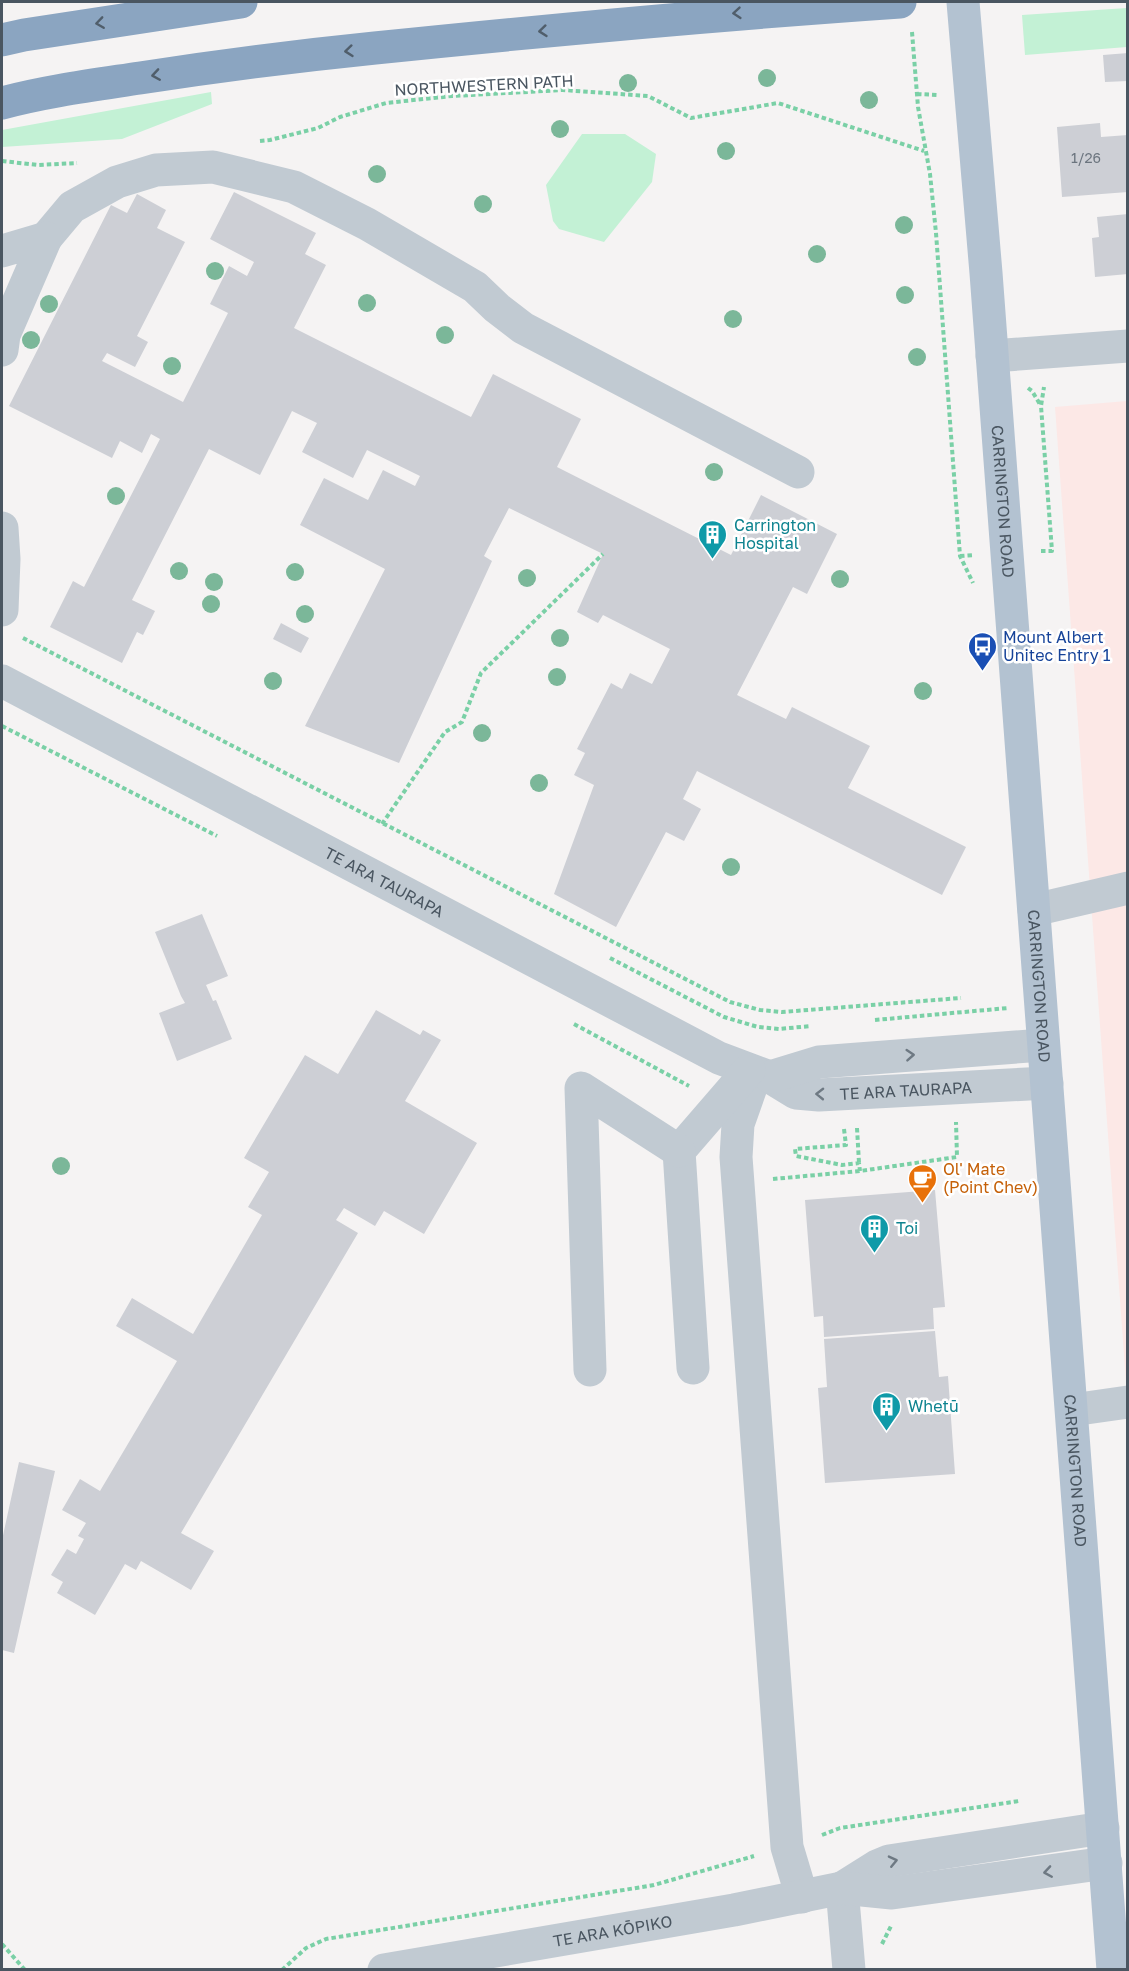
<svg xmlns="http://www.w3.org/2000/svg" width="1129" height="1971" viewBox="0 0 1129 1971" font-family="'Golos Text',sans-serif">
	<rect width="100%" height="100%" fill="#f5f3f3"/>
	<path fill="#fce8e6" d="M1127 401V1396L1055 407Z"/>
	<path fill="#c3f1d5" d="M1127 8V47L1025 55 1022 15Z
		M211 92 212 104 122 139 2 147V130Z
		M582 134H625L656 154 652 182 604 242 559 229 553 221 546 185Z"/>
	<path fill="#cdcfd5" d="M1128 53V81L1105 82 1103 55Z
		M1100 123 1101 137 1128 135V192L1062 197 1057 127Z
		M234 192 316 233 305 254 326 265 294 328 471 417 493 374 581 419 557 467 731 555 761 495 837 534 807 594 793 587 737 695 786 719 792 707 870 746 848 788 966 847 942 895 697 771 683 799 701 809 684 841 666 832 616 927 554 894 594 785 574 775 585 753 577 749 611 683 622 689 630 673 652 684 670 649 603 615 598 623 577 612 603 554 509 508 484 556 492 561 399 763 305 726 385 569 300 525 324 478 368 500 383 470 415 486 420 476 367 450 353 478 302 452 317 423 292 411 260 475 209 449 132 600 155 611 143 635 137 632 122 663 50 627 73 581 84 587 160 439 151 434 142 453 120 441 112 458 9 406 111 205 127 213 137 194 166 210 157 228 185 242 137 336 148 342 135 367 107 353 102 361 183 402 228 313 210 304 229 266 247 276 254 262 210 239Z
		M1128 214V274L1095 277 1092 238 1099 237 1097 217Z
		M281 623 309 638 301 653 273 639Z
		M202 914 228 976 206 985 213 1001 216 1000 232 1039 177 1061 159 1013 185 1003 181 996 155 932Z
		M376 1010 420 1035 423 1030 441 1040 405 1101 477 1143 424 1234 384 1211 375 1226 344 1208 336 1220 358 1233 181 1533 214 1551 191 1590 141 1561 136 1570 125 1564 95 1615 57 1593 63 1582 51 1575 67 1549 76 1554 84 1539 78 1536 86 1523 62 1510 80 1479 100 1491 177 1361 116 1326 132 1298 193 1334 262 1215 248 1207 269 1172 244 1158 305 1055 338 1074Z
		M935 1190 945 1307 933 1308 934 1329 824 1337 823 1316 814 1317 805 1200Z
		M935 1331 939 1377 948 1376 955 1474 825 1483 818 1388 827 1387 824 1339Z
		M19 1462 55 1471 14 1653 2 1650V1540Z"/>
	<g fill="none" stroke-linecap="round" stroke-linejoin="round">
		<path stroke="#7ad0a6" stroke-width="4" stroke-dasharray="4.5 3" stroke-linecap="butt" d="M912 32 918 107 930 174 936 233 960 556 973 583
			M917 94 938 95
			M260 141 270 140 318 128 340 117 386 103 452 96 563 90 648 96 691 118 778 103 924 151
			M2 161 38 165 77 163
			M1028 388 1032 391 1041 406
			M1041 551H1052L1041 406 1044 387
			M960 556 974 555
			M23 638 730 1002 760 1010 782 1012 961 998
			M2 726 217 836
			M382 824 445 732 462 722 481 673 603 554
			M610 958 724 1017 758 1027 779 1029 811 1026
			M875 1020 1008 1008
			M574 1024 689 1086
			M857 1128 859 1163
			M844 1129 846 1145 795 1149 796 1156 842 1165 859 1163 860 1171
			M773 1179 860 1171 957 1157 956 1122
			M822 1835 840 1828 1019 1801
			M2 1944 25 1970
			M882 1944 891 1926
			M282 1970 306 1948 326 1939 654 1885 754 1856"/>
		<g stroke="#c1cad2" stroke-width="33">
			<path d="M46 238 72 207 117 182 156 170 213 167 294 187 367 224 475 287 497 308 523 328 798 472"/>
			<path d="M2 251 46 238 4 335 2 350"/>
			<path d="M992 356 1128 346"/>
			<path d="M2 528 4 559 2 610"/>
			<path id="s1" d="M2 681 719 1058 770 1077 796 1093 819 1095 1047 1083"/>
			<path d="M1034 910 1128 888"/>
			<path d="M756 1073 738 1124 736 1157 787 1847 802 1897"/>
			<path d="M770 1077 819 1062 1043 1045"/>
			<path d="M693 1368 679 1151 749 1070"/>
			<path d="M590 1370 581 1088 679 1151"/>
			<path d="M1072 1410 1128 1402"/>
			<path d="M842 1888 877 1866 889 1861 1103 1828"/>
			<path d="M842 1888 849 1970"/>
			<path id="s2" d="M384 1970 734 1910 842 1888 892 1893 1106 1863"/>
		</g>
		<path stroke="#b3c2d1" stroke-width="33" id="s3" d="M963 2 986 273 1113 1970"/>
		<path stroke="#8ba5c1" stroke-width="33" d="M2 40 24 35 241 2
			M2 103C47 91 94 85 140 78 218 66 296 56 375 48 550 30 725 14 900 2"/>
	</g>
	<g fill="#7bb799">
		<circle cx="767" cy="78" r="9"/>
		<circle cx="628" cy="83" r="9"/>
		<circle cx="869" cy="100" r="9"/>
		<circle cx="560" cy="129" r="9"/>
		<circle cx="726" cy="151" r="9"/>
		<circle cx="377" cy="174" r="9"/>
		<circle cx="483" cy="204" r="9"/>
		<circle cx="904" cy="225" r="9"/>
		<circle cx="817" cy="254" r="9"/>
		<circle cx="215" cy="271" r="9"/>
		<circle cx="905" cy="295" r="9"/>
		<circle cx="367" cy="303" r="9"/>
		<circle cx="49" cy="304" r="9"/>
		<circle cx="733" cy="319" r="9"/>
		<circle cx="445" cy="335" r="9"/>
		<circle cx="31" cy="340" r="9"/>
		<circle cx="917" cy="357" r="9"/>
		<circle cx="172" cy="366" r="9"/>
		<circle cx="714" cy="472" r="9"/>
		<circle cx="116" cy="496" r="9"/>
		<circle cx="179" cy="571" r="9"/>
		<circle cx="295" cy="572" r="9"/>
		<circle cx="527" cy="578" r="9"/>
		<circle cx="840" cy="579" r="9"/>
		<circle cx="214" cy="582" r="9"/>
		<circle cx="211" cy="604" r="9"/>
		<circle cx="305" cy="614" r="9"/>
		<circle cx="560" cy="638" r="9"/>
		<circle cx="557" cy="677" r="9"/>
		<circle cx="273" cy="681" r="9"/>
		<circle cx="923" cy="691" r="9"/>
		<circle cx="482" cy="733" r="9"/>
		<circle cx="539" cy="783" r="9"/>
		<circle cx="731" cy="867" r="9"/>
		<circle cx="61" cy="1166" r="9"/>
	</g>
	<defs><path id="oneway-chevron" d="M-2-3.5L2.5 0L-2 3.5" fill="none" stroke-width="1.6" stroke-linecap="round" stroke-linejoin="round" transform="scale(1.5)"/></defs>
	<g stroke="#505e6b">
		<use href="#oneway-chevron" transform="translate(737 13) rotate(175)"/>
		<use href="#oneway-chevron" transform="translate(100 23) rotate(172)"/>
		<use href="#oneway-chevron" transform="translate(543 31) rotate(174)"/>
		<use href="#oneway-chevron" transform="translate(349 51) rotate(174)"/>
		<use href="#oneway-chevron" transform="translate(156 75) rotate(171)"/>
	</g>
	<g stroke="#6e7983">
		<use href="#oneway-chevron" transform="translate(910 1055) rotate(-4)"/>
		<use href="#oneway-chevron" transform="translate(820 1094) rotate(-179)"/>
		<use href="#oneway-chevron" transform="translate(893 1861) rotate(-13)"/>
		<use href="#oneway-chevron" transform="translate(1048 1872) rotate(171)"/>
	</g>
	<defs>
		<symbol id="building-pin" viewBox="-11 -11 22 30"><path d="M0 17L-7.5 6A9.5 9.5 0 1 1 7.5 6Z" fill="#0f9aa8" stroke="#fff"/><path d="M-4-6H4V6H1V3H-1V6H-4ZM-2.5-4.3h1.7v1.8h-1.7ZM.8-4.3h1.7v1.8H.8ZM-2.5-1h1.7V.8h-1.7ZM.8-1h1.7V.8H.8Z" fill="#fff"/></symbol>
		<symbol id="bus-pin" viewBox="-11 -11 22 30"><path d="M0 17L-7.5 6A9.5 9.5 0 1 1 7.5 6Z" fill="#1a4fb4" stroke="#fff"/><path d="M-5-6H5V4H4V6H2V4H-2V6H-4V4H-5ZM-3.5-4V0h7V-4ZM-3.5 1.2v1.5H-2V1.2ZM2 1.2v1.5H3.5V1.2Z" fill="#fff"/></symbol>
		<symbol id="cafe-pin" viewBox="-11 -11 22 30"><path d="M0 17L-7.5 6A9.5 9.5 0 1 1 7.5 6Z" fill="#e8710a" stroke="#fff"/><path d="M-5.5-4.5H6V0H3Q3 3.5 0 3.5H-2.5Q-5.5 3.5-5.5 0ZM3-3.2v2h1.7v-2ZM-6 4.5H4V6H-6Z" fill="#fff"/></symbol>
	</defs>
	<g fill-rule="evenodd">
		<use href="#building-pin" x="696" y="518" width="33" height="45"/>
		<use href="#bus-pin" x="966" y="630" width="33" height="45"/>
		<use href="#cafe-pin" x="906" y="1162" width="33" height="45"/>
		<use href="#building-pin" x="858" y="1212" width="33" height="45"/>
		<use href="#building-pin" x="870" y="1390" width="33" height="45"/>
	</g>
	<g text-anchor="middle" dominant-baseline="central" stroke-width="5" stroke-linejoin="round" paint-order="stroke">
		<g font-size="14" fill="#6b747e">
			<text x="1086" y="157">1/26</text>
		</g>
		<g font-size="16" fill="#4a5661" stroke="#fff">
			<text transform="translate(484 85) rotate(-3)">NORTHWESTERN PATH</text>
			<text stroke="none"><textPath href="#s3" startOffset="501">CARRINGTON ROAD</textPath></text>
			<text stroke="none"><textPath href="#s1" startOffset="432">TE ARA TAURAPA</textPath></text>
			<text stroke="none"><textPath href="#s3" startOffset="987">CARRINGTON ROAD</textPath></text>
			<text stroke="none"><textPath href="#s1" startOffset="1005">TE ARA TAURAPA</textPath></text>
			<text stroke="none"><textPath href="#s3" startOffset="1473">CARRINGTON ROAD</textPath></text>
			<text stroke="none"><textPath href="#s2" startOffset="232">TE ARA KŌPIKO</textPath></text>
		</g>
		<g font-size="16" fill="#0d838f" stroke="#fff" text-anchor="start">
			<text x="734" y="525">Carrington<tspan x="734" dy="18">Hospital</tspan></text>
			<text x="896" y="1228">Toi</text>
			<text x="908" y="1406">Whetū</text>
		</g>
		<g font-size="16" fill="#164399" stroke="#fff" text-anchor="start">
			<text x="1003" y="637">Mount Albert<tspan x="1003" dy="18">Unitec Entry 1</tspan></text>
		</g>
		<g font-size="16" fill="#c56008" stroke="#fff" text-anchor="start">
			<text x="943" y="1169">Ol' Mate<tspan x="943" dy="18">(Point Chev)</tspan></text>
		</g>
	</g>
	<rect width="1129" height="1971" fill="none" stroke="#4a5661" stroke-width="6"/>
</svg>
